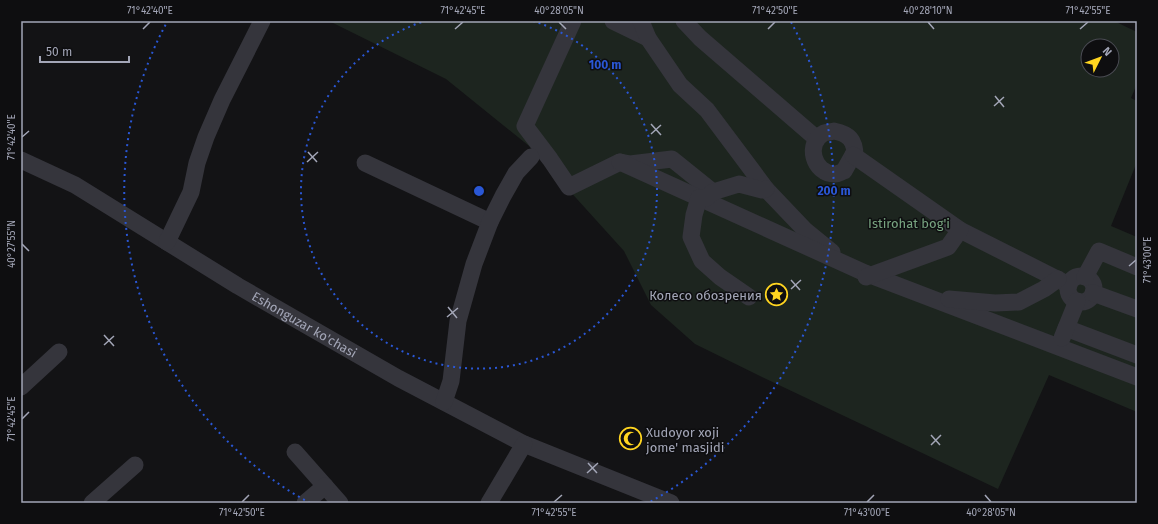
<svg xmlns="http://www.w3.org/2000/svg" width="1158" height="524" viewBox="0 0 1158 524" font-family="'Fira Sans',sans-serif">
	<rect width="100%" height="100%" fill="#131315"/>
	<path fill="#1d251f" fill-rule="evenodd" d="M329 21H1114L1137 32V84L1131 98 1137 101V162L1111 226 1137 237V412L1049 375 998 489 762 377 695 344 651 305 624 251 529 146 446 79ZM1088 46H1112V70H1088Z"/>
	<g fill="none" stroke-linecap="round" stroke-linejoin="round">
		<g stroke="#35353c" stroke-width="17">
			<path d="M573 21 525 126 550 159 569 187 620 162 630 164 672 159 713 192"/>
			<path d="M613 21 648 38"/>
			<path d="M641 21 648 38 680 85 707 110 766 189 805 230 832 252"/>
			<path d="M684 21 700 38 817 139"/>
			<path d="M834 131C849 134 855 140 855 156L853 155 844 171C841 172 838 174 835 174 813 174 805 143 824 133 827 132 831 132 834 131Z"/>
			<path d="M853 155 960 230 1069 285"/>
			<path id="s1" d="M21 160 75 185 238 286 398 378 524 444 671 503"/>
			<path d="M620 162 865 273 1137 377"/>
			<path d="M365 163 490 222"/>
			<path d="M167 242 191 192 197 163 206 137 222 100 262 21"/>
			<circle cx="1081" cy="289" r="13"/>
			<path d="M866 277 948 247 960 230"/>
			<path d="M1085 277 1099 251 1137 267"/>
			<path d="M1093 293 1137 309"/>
			<path d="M749 297 720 277 702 261 691 237 694 215 699 198H706L713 192 739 184 762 190 766 189"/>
			<path d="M949 299 995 303 1019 302 1044 289 1058 279"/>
			<path d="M1066 328 1137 355"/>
			<path d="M1062 338 1077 301"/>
			<path d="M21 387 59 352"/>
			<path d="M444 402 451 381 458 321 474 264 490 222 503 196 516 173 531 157"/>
			<path d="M295 452 340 503"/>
			<path d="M92 503 135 465"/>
			<path d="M305 503 325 486"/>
			<path d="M489 503 524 444"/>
		</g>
	</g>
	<path fill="none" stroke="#a3a6b7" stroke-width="1.5" d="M559 22 566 29M928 22 934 29M143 29 150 22M455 29 463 22M768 29 775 22M1080 29 1088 22M995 96 1004 107M994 106 1004 97M651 124 661 135M651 134 661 125M22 137 29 131M308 152 317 162M307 162 318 152M22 244 29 251M1129 266 1136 260M791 280 800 290M791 289 801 280M448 307 457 318M447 317 458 308M104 335 114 346M104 345 114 336M22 419 29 412M931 435 940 445M931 445 941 435M588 463 597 473M587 473 598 463M985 495 991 502M242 502 249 495M554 502 562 495M867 502 874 495"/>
	<g fill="none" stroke="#2a57d5" stroke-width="2" stroke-dasharray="2 4">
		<path d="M533 21A178 178 0 1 1 425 21"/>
		<path d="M310 503A355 355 0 0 1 167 22M791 22A355 355 0 0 1 648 503"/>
	</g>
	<defs>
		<symbol id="sight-ring" viewBox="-11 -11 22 22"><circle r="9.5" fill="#0e0e10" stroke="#ffd520" stroke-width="1.5"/><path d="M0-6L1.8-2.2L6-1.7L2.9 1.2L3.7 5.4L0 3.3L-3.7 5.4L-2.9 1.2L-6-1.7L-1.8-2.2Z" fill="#ffd520"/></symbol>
		<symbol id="mosque-ring" viewBox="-11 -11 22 22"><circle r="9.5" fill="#0e0e10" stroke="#ffd520" stroke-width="1.5"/><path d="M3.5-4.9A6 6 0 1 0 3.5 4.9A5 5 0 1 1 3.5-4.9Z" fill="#ffd520"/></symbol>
	</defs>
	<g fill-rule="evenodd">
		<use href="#sight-ring" x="764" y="282" width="25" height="25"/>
		<use href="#mosque-ring" x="618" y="426" width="25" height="25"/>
	</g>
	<g text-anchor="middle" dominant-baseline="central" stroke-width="3" stroke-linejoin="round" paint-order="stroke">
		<g font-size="13" fill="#78a481" stroke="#0e0e10">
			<text x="909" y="223">Istirohat bog'i</text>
		</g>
		<g font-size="13" fill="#a3a6b7" stroke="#0e0e10" text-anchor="end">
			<text x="762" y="295">Колесо обозрения</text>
			<text x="646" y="432" text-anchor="start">Xudoyor xoji<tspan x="646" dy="15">jome' masjidi</tspan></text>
		</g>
		<g font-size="13" fill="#a3a6b7" stroke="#0e0e10">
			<text stroke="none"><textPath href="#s1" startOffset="328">Eshonguzar ko'chasi</textPath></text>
		</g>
	</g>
	<circle cx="479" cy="191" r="6" fill="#2a57d5" stroke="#0e0e10" stroke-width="2"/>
	<g font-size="12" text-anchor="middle" font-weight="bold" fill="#2a57d5" stroke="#0e0e10" stroke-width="3" stroke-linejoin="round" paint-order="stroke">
		<text x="605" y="69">100 m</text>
		<text x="834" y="195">200 m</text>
	</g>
	<rect width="1158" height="524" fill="none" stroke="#0e0e10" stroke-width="44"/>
	<g transform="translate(1100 58) rotate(48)"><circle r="19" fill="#0e0e10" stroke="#4a4b53"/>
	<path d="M0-3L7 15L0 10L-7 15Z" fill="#ffd520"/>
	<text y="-6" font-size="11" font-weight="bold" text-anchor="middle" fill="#a3a6b7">N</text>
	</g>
	<path d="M40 56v6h89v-6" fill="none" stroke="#a3a6b7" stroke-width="2"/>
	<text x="46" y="56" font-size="12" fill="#a3a6b7" stroke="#0e0e10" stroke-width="3" paint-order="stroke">50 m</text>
	<rect x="22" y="22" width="1114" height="480" fill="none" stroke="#a3a6b7" stroke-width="1.5"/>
	<g font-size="10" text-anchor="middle" fill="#a3a6b7">
		<text x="150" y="14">71°42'40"E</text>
		<text x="463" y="14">71°42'45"E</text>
		<text x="559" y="14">40°28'05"N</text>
		<text x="775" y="14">71°42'50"E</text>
		<text x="928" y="14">40°28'10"N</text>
		<text x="1088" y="14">71°42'55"E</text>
		<text transform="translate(11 137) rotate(-90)" y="4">71°42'40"E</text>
		<text transform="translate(11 244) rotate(-90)" y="4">40°27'55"N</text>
		<text transform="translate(1147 260) rotate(-90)" y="4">71°43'00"E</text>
		<text transform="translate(11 419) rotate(-90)" y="4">71°42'45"E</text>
		<text x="242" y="516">71°42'50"E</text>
		<text x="554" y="516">71°42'55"E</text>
		<text x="867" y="516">71°43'00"E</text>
		<text x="991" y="516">40°28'05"N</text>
	</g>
</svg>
